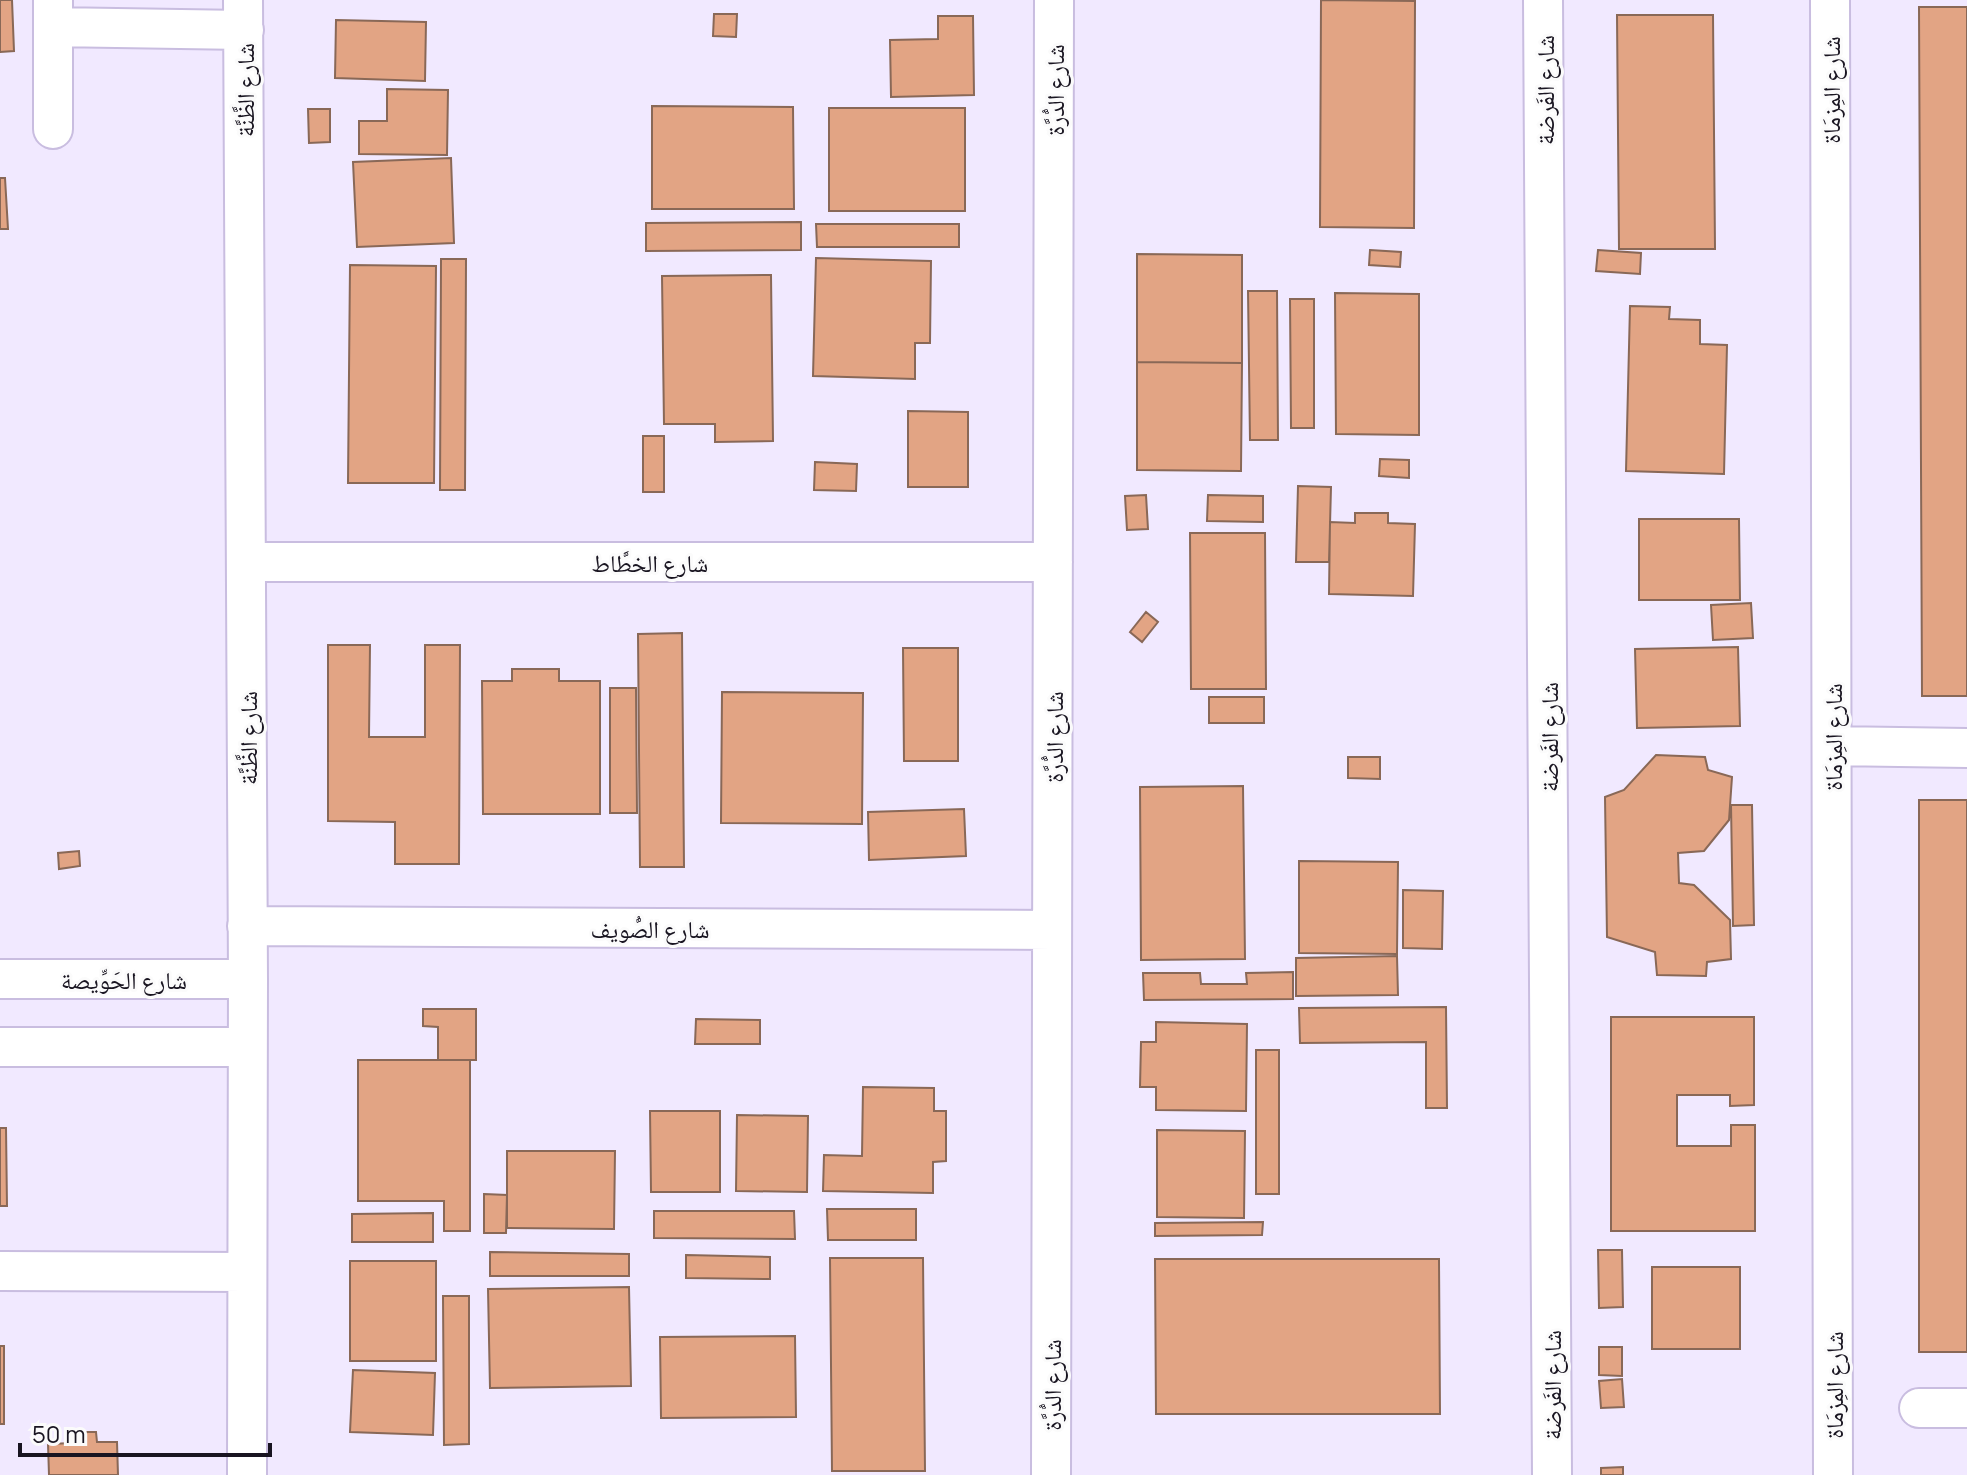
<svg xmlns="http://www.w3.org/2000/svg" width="1967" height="1475" viewBox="0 0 1967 1475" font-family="Manrope,'Noto Naskh Arabic',sans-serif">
	<rect width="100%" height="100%" fill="#f1e9ff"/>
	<path fill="#e2a484" stroke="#896857" stroke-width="2" d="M0 0H12L14 51 0 52Z
		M1321 0 1415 1 1414 228 1320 227Z
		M1919 7H1967V696H1922Z
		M714 14H737L736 37 713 36Z
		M1617 15H1713L1715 249H1619Z
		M938 16H973L974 95 891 97 890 40 938 39Z
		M336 20 426 22 425 81 335 78Z
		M387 89 448 90 447 155 359 154V121H387Z
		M652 106 793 107 794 209H652Z
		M829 108H965V211H829Z
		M308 109H330V142L309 143Z
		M451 158 454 243 357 247 353 162Z
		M0 178H5L8 229H0Z
		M801 222V250L646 251V223Z
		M816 224H959V247H817Z
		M1370 250 1401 252 1400 267 1369 265Z
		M1598 250 1641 253 1640 274 1596 271Z
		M1137 254 1242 255V363L1137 362Z
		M816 258 931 261 930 343H915V379L813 376Z
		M441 259H466L465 490H440Z
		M350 265 436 266 434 483H348Z
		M771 275 773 441 715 442V424H664L662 276Z
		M1248 291H1277L1278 440H1250Z
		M1335 293 1419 294V435L1336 434Z
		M1290 299H1314V428H1291Z
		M1630 306 1670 307 1669 319 1700 320V344L1727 345 1724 474 1626 471Z
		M1137 362 1242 363 1241 471 1137 470Z
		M908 411 968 412V487H908Z
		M643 436H664V492H643Z
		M1380 459 1409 460V478L1379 476Z
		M815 462 857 464 856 491 814 490Z
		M1298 486 1331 487 1329 562H1296Z
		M1146 495 1148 529 1127 530 1125 496Z
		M1208 495 1263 496V522L1207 521Z
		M1355 513H1388V523L1415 524 1413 596 1329 594 1330 522 1355 523Z
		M1639 519H1739L1740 600H1639Z
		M1190 533H1265L1266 689H1191Z
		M1751 603 1753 638 1713 640 1711 605Z
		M1146 612 1158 622 1142 642 1130 632Z
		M682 633 684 867H640L638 634Z
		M328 645H370L369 737H425V645H460L459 864H395V822L328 821Z
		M1738 647 1740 726 1637 728 1635 649Z
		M903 648H958V761H904Z
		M512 669H559V681H600V814H483L482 681H512Z
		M610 688H636L637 813H610Z
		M722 692 863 693 862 824 721 823Z
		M1209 697H1264V723H1209Z
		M1656 755 1705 757 1708 770 1732 777 1729 820 1704 851 1678 853 1679 883 1694 885 1730 920 1731 959 1707 962 1706 976 1657 975 1655 952 1607 937 1605 797 1624 790Z
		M1348 757H1380V779L1348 778Z
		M1243 786 1245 959 1141 960 1140 787Z
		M1919 800H1967V1352H1919Z
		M1731 805H1752L1754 925 1733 926Z
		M964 809 966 856 869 860 868 812Z
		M79 851 80 866 59 869 58 853Z
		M1299 861 1398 862 1397 954 1299 953Z
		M1403 890 1443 891 1442 949 1403 948Z
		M1397 956 1398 995 1296 996V958Z
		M1293 972V999L1144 1000 1143 973H1200L1201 984H1247L1246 973Z
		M1446 1007 1447 1108H1426V1042L1300 1043 1299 1008Z
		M423 1009H476V1060H438V1027L423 1026Z
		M1611 1017H1754V1105L1730 1106V1095H1677V1146H1731V1125H1755V1231H1611Z
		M696 1019 760 1020V1044H695Z
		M1156 1022 1247 1024 1246 1111 1156 1110V1087H1140L1141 1042H1156Z
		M1256 1050H1279V1194H1256Z
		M358 1060H470V1231H444V1201H358Z
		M863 1087 934 1088V1111H946V1161L933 1162V1193L823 1191 824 1155 862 1156Z
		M650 1111H720V1192H651Z
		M737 1115 808 1116 807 1192 736 1191Z
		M0 1128H6L7 1206H0Z
		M1157 1130 1245 1131 1244 1218 1157 1217Z
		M507 1151H615L614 1229 507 1228Z
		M484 1194 507 1195 506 1233H484Z
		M827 1209H916V1240H828Z
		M654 1211H794L795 1239 654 1238Z
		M433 1213V1242H352V1214Z
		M1263 1222 1262 1235 1155 1236V1223Z
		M1598 1250H1622L1623 1307 1599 1308Z
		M490 1252 629 1254V1276H490Z
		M686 1255 770 1257V1279L686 1278Z
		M830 1258H923L925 1471H832Z
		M1155 1259H1439L1440 1414H1156Z
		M350 1261H436V1361H350Z
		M1652 1267H1740V1349H1652Z
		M629 1287 631 1386 490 1388 488 1289Z
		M443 1296H469V1444L444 1445Z
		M795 1336 796 1417 661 1418 660 1337Z
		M0 1346H4V1424H0Z
		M1599 1347H1622V1376L1599 1375Z
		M353 1370 435 1373 433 1435 350 1432Z
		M1622 1379 1624 1407 1601 1408 1599 1381Z
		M73 1432H96L97 1442H117L118 1475H49L48 1444 74 1443Z
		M1623 1467V1475H1601V1468Z"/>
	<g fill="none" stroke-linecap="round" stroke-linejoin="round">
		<defs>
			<path id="minor" d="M243 0 248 979 247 1475
				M1543 0 1552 1475
				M1830 0 1833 1475
				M53 27 244 30
				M53 129V0
				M247 562H1053
				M1832 746 1967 748
				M247 926 1052 930
				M0 979H248
				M0 1047H247
				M0 1271 246 1272
				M1919 1408H1967
				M1051 1475 1054 0"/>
		</defs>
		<use href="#minor" stroke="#c9bde0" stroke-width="42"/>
		<use href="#minor" stroke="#fff" stroke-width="38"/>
	</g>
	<g text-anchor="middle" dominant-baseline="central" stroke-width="6" stroke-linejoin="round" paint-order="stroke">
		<g font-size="24" fill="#191521" stroke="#fbfbfb">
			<text transform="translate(244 90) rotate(-90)">شارع الظَّنَّة</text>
			<text transform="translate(1054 90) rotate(-90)">شارع الدُّرَّة</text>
			<text transform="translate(1544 90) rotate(-90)">شارع الفَرضة</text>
			<text transform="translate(1830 90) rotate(-90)">شارع المِزمَاة</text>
			<text x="650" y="562">شارع الخطَّاط</text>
			<text transform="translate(1053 737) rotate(-90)">شارع الدُّرَّة</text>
			<text transform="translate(1548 737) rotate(-90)">شارع الفَرضة</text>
			<text transform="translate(1832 737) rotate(-90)">شارع المِزمَاة</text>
			<text transform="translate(247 738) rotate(-90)">شارع الظَّنَّة</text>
			<text x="650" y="928">شارع الصُّويف</text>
			<text x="124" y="979">شارع الحَوِّيصة</text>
			<text transform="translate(1051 1385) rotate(-90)">شارع الدُّرَّة</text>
			<text transform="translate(1551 1385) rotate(-90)">شارع الفَرضة</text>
			<text transform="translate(1833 1385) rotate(-90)">شارع المِزمَاة</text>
		</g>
	</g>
	<path d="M20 1443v12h250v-12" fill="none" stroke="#191521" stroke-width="4"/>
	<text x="32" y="1443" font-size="24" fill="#191521" stroke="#fbfbfb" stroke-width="6" paint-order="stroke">50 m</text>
</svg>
